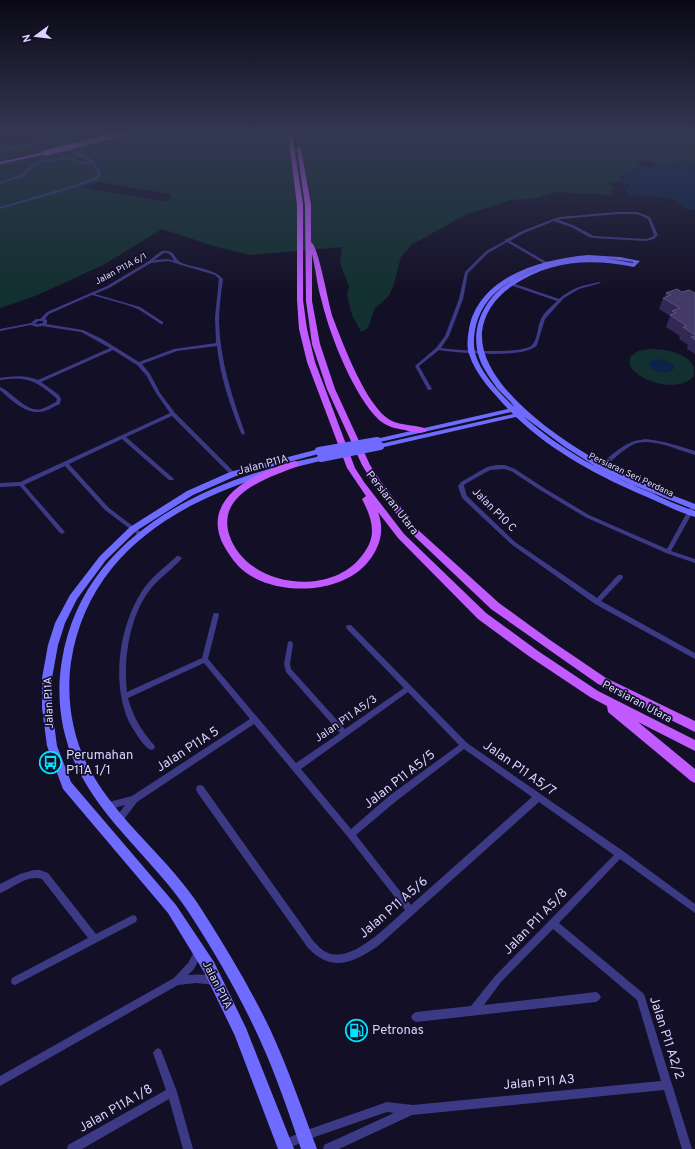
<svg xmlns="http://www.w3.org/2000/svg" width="695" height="1149" viewBox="0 0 695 1149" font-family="Overpass,sans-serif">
	<rect width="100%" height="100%" fill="#130f26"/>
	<path fill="#12302f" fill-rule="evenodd" d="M49 133H695V165L686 161 658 165C653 160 643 158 637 163L640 165C631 168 623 173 618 182L609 183V185L613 187 612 195 556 192 533 199 510 200 465 215 411 245 401 257 393 287 388 297 375 308 368 328 361 332 352 315 347 295 349 287 340 263 342 247 250 255 214 246 162 229 105 264 38 295 0 308V145L30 142ZM98 182 171 194 169 202 83 188Z
		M650 349C666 349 686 352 694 367V376C679 393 641 383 630 366V357L638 351Z"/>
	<path fill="#0c2248" d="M686 161 695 165V210L683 208 677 201 671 200 672 199 669 198 627 195 626 189 630 187V185L618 182 627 172 640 165C646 168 653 169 658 165Z
		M657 359 667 361 674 365V369C667 375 655 373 649 366V362Z"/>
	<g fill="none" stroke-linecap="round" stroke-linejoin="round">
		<path fill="#3d3a85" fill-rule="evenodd" d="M23 133H27L2 146 16 147 46 141H57L91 159 102 174 98 179 70 189 0 209V207L68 187 96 177 98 174 91 163 83 164 69 159 38 163 23 177 0 184V182L21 175 36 161 79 156 55 143H46L16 149 0 148V145ZM82 157 89 161 83 162 71 158Z
			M617 212H638L650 217 658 235 654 239 646 241 594 238 589 237 571 227 554 221 524 233 510 241 552 265V267H550L507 242 488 253 468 273 463 299 449 336 441 348C455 350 523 355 532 345 538 339 537 327 541 319 544 312 552 306 557 301L510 285V283H512L559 299C571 288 584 285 599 282L601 283 579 289 564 298 545 319 537 345C527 359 456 353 439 350L419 366 432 389 430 390H428L415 366 436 348 445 336 459 299 465 272 486 251 505 241V239H507L522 231 559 217ZM617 214H637L648 219 654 235 652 237 646 239 594 236 573 225 558 220 561 219Z
			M162 251C176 249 173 259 182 263 195 268 213 268 223 279 221 293 219 308 219 322 220 360 232 397 245 433L243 435 241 433C230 405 220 376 217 346L177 351 142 364 150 374 160 393 175 413 236 474 233 476 231 475 172 416 126 437 173 478 174 479 173 480H169L122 439 69 464 109 508 142 533 143 534 142 535H138L105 510 65 466 24 485 65 532 62 534 60 533 20 486 0 487V483L20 482 170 413 156 393 146 375 137 365 113 350 41 382 59 395 61 399 60 404C53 407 46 412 39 412 24 413 10 399 0 390V387C12 392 27 413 41 409 46 408 51 404 56 402L57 399C53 395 49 392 45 389 29 377 18 378 0 380V378C14 376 25 375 38 380L110 348 81 332 42 326 37 327 31 325 0 331V329L31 323 36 319H40L47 312 107 286 149 261 156 255ZM164 253C170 252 172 257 174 261L168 259 154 260ZM168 261 215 275 219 279 215 317 216 343 174 349 139 362 102 339 83 330 46 324 47 323V320L45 319 49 314 92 295 127 305 138 309 161 324H163V322L140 307 95 294 109 288 151 263ZM38 321H43V323L38 324H35Z
			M646 439C663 441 679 446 695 451V455C677 450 650 436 632 445 621 451 612 461 603 468L601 469 598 467C606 459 620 447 630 443 635 440 640 440 646 439Z
			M497 465H505L515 469 544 488 589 515 667 549 690 507H694L695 508 671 551 695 559V563L666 553 585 517 540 490 511 471 504 469 490 470 465 484 464 486 467 496 515 542 597 598 618 575H622L623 577 622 579 601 601 695 653V659L595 604 511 544 462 498 458 486 461 482 487 467Z
			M177 556H179L182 558C174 568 162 576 153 586 130 612 123 658 127 692L202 658 213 615 214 613H218L219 615 208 659 296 763 340 733 286 672 284 664 288 642 290 641 292 642 293 644 290 664 291 669 345 729 404 688 347 629 346 627 347 625H351L467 743 623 851 695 904V913L620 859 559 923 644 994 692 1149H682L664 1090 412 1115 339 1149H323L324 1145 394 1113 387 1112 306 1140 288 1149H281L280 1145 281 1141 304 1131 387 1102 413 1105 661 1081 637 1000 553 929 501 982 484 1005 596 992 599 994 601 997 599 1000 596 1002 416 1022 413 1020 411 1017 413 1014 416 1012 471 1006 495 976 614 855 539 802 378 946C352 963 333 973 308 948L197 792 196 789 197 786 200 785 203 786 314 942C318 945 321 950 326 952 351 965 388 925 405 910L348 837 254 724 137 802 122 822 119 823 116 822 115 819 125 805 108 810 105 809 104 806 105 803 132 796 250 719 204 663 128 698C134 719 140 728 154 745L155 747 154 749 151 750C142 746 134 730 129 722 111 682 119 627 142 591 151 577 165 567 177 556ZM408 692 459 745 389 796 351 829 301 769ZM464 749 532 797 411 905 356 835 395 802Z
			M34 870H40L48 873 96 934 133 915 136 916 137 919 136 922 15 985 12 984 11 981 12 978 88 938 42 879C27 874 13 888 0 893V884L20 874Z
			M199 947 202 948 203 951 194 969 188 975C198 974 209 974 218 978L219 981 218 984 215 985 196 983 178 985 0 1086V1076L174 978 188 963 196 948Z
			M158 1048 161 1050 177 1092 193 1149H183L169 1099 82 1149H67L68 1145 166 1090 153 1053 155 1050Z"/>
		<path fill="#6f6bff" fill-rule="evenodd" d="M588 255 620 257 640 261 634 267C591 258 550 260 512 286 496 297 484 313 482 332 478 387 566 444 609 467 636 481 666 493 695 504V510L626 482 598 468 565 447 523 416C560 450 606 474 652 493 666 500 680 506 695 511V517C678 512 663 504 647 497 600 477 554 453 516 417L380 448H377L376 446 380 444 513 414 511 412 380 442 376 440 380 438 508 409C493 392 476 376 469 354 466 345 468 334 470 324 483 275 543 259 588 255ZM604 258 633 262V263ZM545 266C531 271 516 277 504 286 478 306 467 341 485 370 488 376 493 382 497 388 502 394 512 402 514 407 499 392 481 374 475 353 473 344 474 334 476 325 485 291 514 277 545 266Z
			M319 449 323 451 322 453 236 476 193 495 136 531 106 560 77 599 65 623 58 645 52 678V708L57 746 71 782 176 905 214 962 246 1028 294 1149H278L235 1036 204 972 168 913 63 789 47 746 42 708V678L48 645 55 623 70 595 100 556 130 527 187 491 230 472Z
			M321 456H324L325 458 324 460 288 469 284 466 285 464Z
			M272 468 275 469 276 471 275 473C177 501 88 554 71 662 66 698 72 738 90 770 119 823 170 859 202 910 227 949 250 988 270 1029 288 1068 302 1109 317 1149H301C289 1113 276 1075 260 1040 241 998 218 958 193 919 162 868 111 830 82 777 62 742 55 700 62 660 80 552 174 496 272 468Z"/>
		<path fill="#c25bff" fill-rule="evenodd" d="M288 133H292L303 205V300L307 329 315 362 355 468 364 482 404 534 486 613 538 651 598 691 695 740V751L638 722 695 769V783L691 781 608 712 607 706 590 697 530 657 478 619 398 538 378 512C385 531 380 547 368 562 341 595 277 596 245 572 236 565 230 556 224 546 198 498 257 471 295 461L298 462 299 464 298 466C268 478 217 493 229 534 245 586 327 598 360 558 367 550 372 541 372 531 372 519 367 509 362 499L366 496 347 468 307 362 299 329 297 300V205Z
			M299 148 301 149 311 205V242C319 247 328 304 333 318 343 344 366 406 390 420 400 426 423 425 428 430 423 435 411 432 405 430 396 429 386 426 379 420 354 396 330 336 322 302 317 286 316 270 312 254V301L320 344 335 389 370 465 379 479 417 529 499 603 550 640 606 678 695 721V732L598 684 491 609 411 533 373 483 362 465 327 389 312 344 306 301 305 205 297 149Z
			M45 152 47 154 0 164V162Z"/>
		<path stroke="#6f6bff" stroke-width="8" d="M319 451 377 441
			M321 458 380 446"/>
		<path stroke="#c25bff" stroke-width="5.5" d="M45 153 125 133"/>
	</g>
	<path fill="#312854" d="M682 292 695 293V354L687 349 688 345 679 339 680 336 666 327 670 316 659 309 663 298 665 297 666 293Z"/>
	<path fill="#433a66" stroke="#5a527e" d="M677 289 682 292 689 290 695 293V335L683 327 687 326 670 315 676 313 672 311 680 308 663 298 671 295 666 293Z
		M695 336V340L691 337Z"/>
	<linearGradient id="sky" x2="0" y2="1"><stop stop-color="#0a0815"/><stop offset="0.45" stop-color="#333752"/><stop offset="1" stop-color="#333752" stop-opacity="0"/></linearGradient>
	<rect width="695" height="294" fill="url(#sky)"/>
	<defs>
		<symbol id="bus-ring" viewBox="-11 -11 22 22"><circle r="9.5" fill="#130f26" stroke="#00e5ff" stroke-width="1.5"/><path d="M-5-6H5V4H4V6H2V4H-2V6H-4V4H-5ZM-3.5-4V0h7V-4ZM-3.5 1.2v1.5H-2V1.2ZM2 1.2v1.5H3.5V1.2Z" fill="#00e5ff"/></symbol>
		<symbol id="fuel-ring" viewBox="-11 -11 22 22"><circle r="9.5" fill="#130f26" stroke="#00e5ff" stroke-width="1.5"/><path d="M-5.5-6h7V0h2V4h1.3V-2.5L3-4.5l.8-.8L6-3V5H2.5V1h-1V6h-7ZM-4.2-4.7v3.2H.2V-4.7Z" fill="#00e5ff"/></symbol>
	</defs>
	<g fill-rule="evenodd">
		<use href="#bus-ring" x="38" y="750" width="25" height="25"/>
		<use href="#fuel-ring" x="344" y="1018" width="25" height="25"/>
	</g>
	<g text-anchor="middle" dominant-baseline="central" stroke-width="3.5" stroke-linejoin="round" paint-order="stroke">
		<g font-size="9" fill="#d9d4ff" stroke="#130f26">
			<text transform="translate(121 269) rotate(-28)">Jalan P11A 6/1</text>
			<text transform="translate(631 475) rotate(25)">Persiaran Seri Perdana</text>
		</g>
		<g font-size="11" fill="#d9d4ff" stroke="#130f26">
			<text transform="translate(263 465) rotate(-15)">Jalan P11A</text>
			<text transform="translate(392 503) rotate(52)">Persiaran Utara</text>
			<text transform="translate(494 510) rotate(45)">Jalan P10 C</text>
			<text transform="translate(637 702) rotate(28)">Persiaran Utara</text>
			<text transform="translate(49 703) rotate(-92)">Jalan P11A</text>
			<text transform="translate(346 719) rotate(-35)">Jalan P11 A5/3</text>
			<text transform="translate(217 985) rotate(63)">Jalan P11A</text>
		</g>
		<g font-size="13" fill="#d9d4ff" stroke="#130f26">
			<text transform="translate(188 750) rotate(-33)">Jalan P11A 5</text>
			<text transform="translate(519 769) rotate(35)">Jalan P11 A5/7</text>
			<text transform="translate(400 780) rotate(-38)">Jalan P11 A5/5</text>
			<text transform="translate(394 908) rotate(-41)">Jalan P11 A5/6</text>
			<text transform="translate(536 922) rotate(-46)">Jalan P11 A5/8</text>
			<text transform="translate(666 1038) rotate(72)">Jalan P11 A2/2</text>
			<text transform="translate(539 1083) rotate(-5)">Jalan P11 A3</text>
			<text transform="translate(116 1109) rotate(-30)">Jalan P11A 1/8</text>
		</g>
		<g font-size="13" fill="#d9d4ff" stroke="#130f26" text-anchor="start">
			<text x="66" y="756">Perumahan<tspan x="66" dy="15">P11A 1/1</tspan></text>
			<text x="372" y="1031">Petronas</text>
		</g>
	</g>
	<g transform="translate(36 36) rotate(255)" stroke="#130f26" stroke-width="3" paint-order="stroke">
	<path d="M0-3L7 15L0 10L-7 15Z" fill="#d9d4ff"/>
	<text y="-6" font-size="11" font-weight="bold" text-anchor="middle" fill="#d9d4ff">N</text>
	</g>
</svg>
